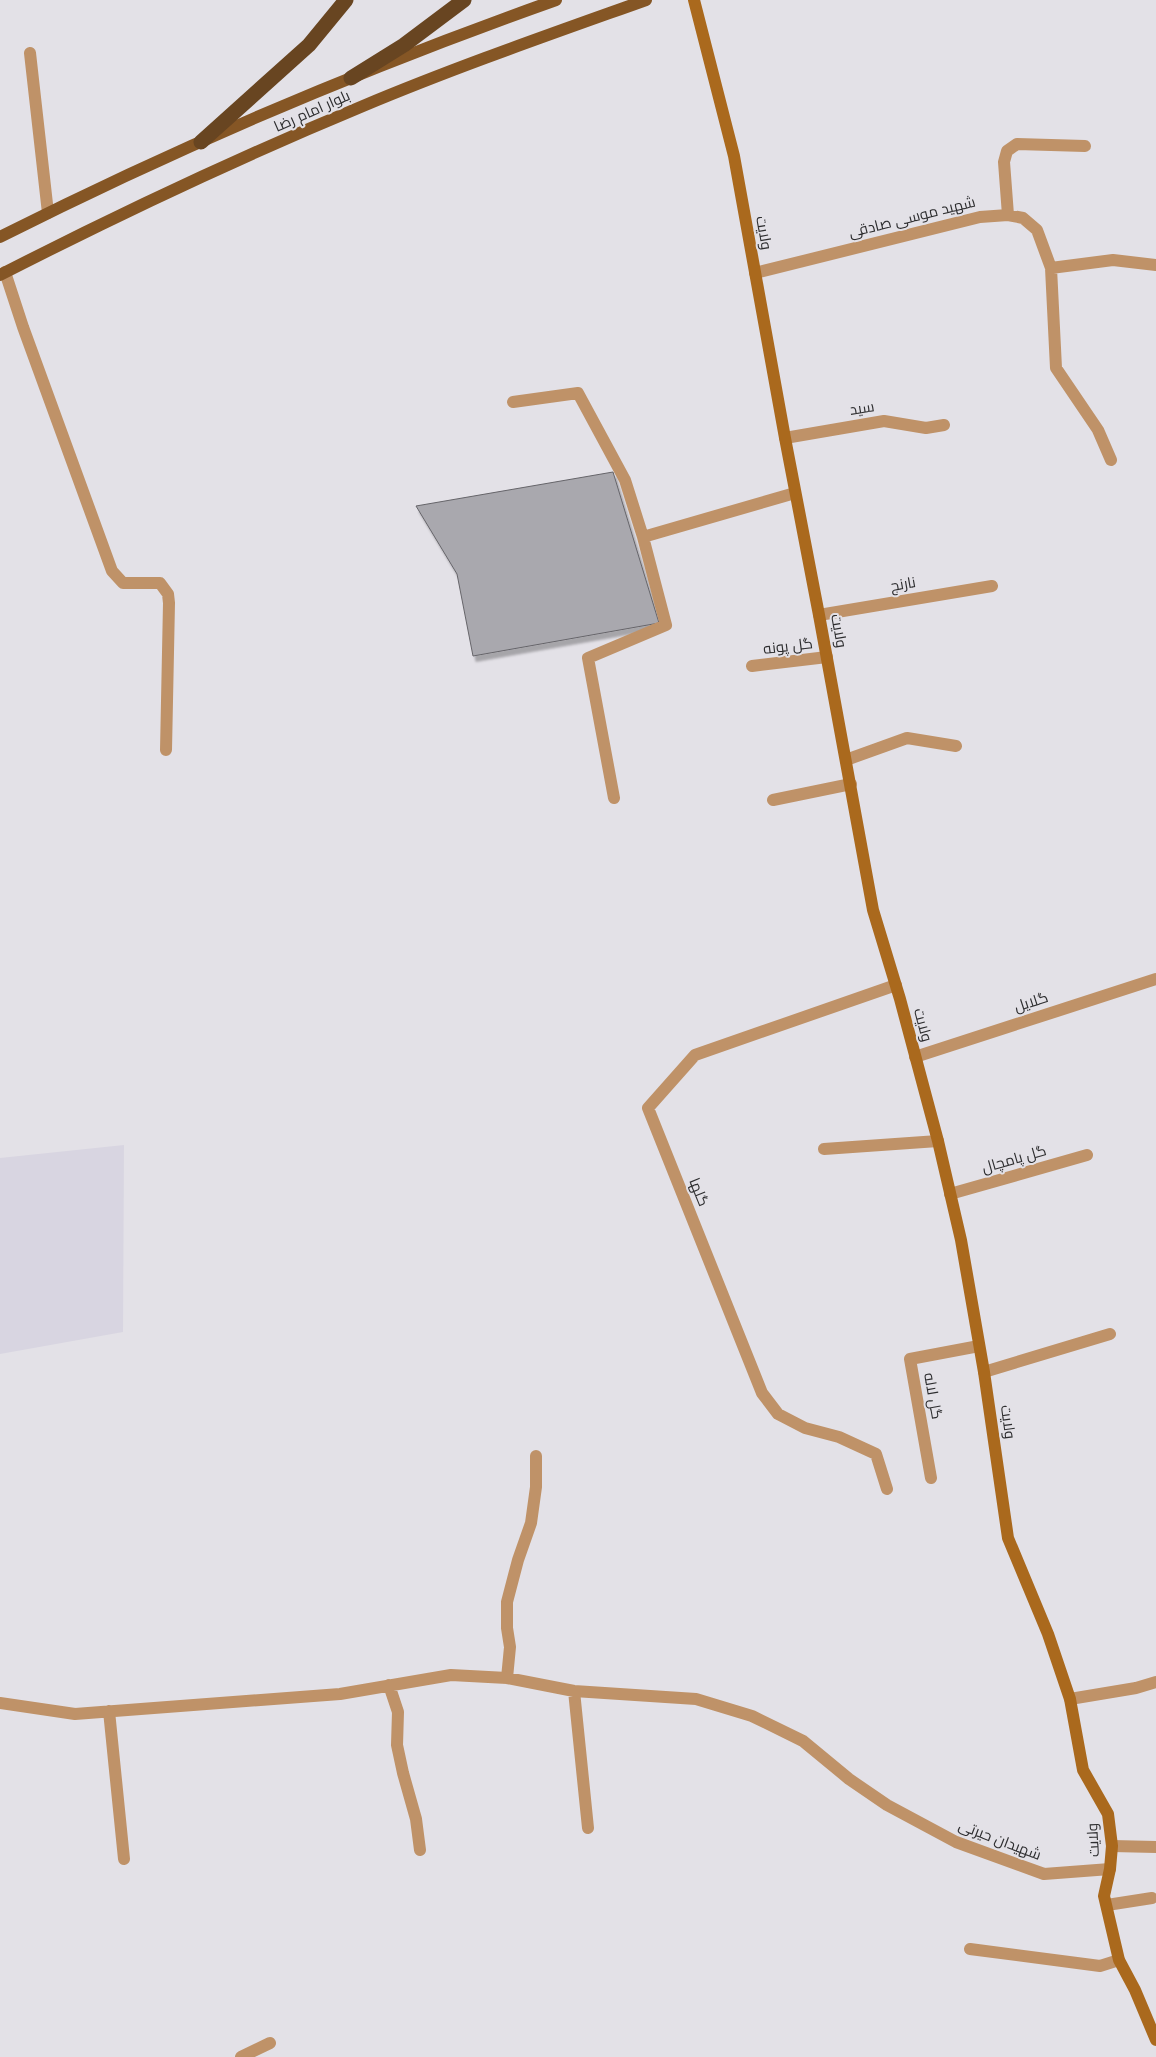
<svg xmlns="http://www.w3.org/2000/svg" width="1156" height="2057" viewBox="0 0 1156 2057" font-family="'Fira Sans',Cairo,sans-serif">
	<defs>
		<filter id="shadow"><feDropShadow dx="3" dy="5.5" stdDeviation="1" flood-color="#0004"/></filter>
	</defs>
	<rect width="100%" height="100%" fill="#e3e1e7"/>
	<path fill="#d8d5e1" d="M124 1145 123 1332 0 1354V1158Z"/>
	<path fill="#a9a8ae" stroke="#66656a" filter="url(#shadow)" d="M613 472 659 623 473 656 457 574 416 506Z"/>
	<g fill="none" stroke-linecap="round" stroke-linejoin="round">
		<path stroke="#bf9268" stroke-width="12" d="M30 53 48 213
			M1008 215 1004 162 1007 151 1017 144 1085 146
			M1051 268 1113 260 1156 265
			M5 272 23 327 112 571 123 583H160L168 594 169 603 166 750
			M755 273 980 217 1008 215 1023 218 1037 230 1051 268 1056 368 1098 430 1111 460
			M513 402 578 393 625 480 643 537
			M785 438 884 421 926 428 944 425
			M819 615 992 586
			M752 666 827 657
			M846 760 907 738 956 746
			M614 798 588 658 666 625 643 537 795 493
			M773 800 851 784
			M915 1057 1156 979
			M824 1149 938 1141
			M950 1194 1087 1155
			M984 1372 1110 1334
			M931 1478 910 1359 979 1346
			M887 1489 876 1454 839 1437 805 1428 778 1414 762 1393 648 1108 695 1055 896 985
			M507 1678 510 1647 507 1628V1602L518 1560 531 1523 536 1487V1456
			M389 1685 398 1712 397 1745 403 1773 416 1819 420 1850
			M574 1691 588 1828
			M1070 1699 1136 1688 1156 1682
			M0 1703 75 1714 340 1694 451 1675 507 1678 574 1691 696 1699 752 1716 803 1741 849 1779 887 1805 956 1842 1044 1874 1110 1869
			M109 1711 124 1859
			M1112 1846 1156 1847
			M1107 1905 1152 1898
			M970 1949 1100 1966 1119 1960
			M241 2057 270 2043"/>
		<path stroke="#aa691d" stroke-width="12" d="M694 0 734 156 785 438 819 615 873 910 900 999 938 1141 961 1240 984 1372 1008 1538 1048 1634 1070 1699 1083 1770 1108 1814 1112 1846 1110 1869 1104 1896 1119 1960 1135 1990 1156 2040"/>
		<path stroke="#855625" stroke-width="12" d="M0 237C180 146 367 67 556 0
			M0 275C119 214 240 157 363 106 456 67 551 34 646 0"/>
		<path stroke="#684521" stroke-width="15" d="M351 78 404 45 464 0
			M201 142 309 45 346 0"/>
	</g>
	<g text-anchor="middle" dominant-baseline="central" stroke-width="4" stroke-linejoin="round" paint-order="stroke">
		<g font-size="15" fill="#2d2d2f" stroke="#e3e1e7">
			<text transform="translate(312 111) rotate(-24)">بلوار امام رضا</text>
			<text transform="translate(912 217) rotate(-14)">شهید موسی صادقی</text>
			<text transform="translate(764 233) rotate(80)">ولایت</text>
			<text transform="translate(862 408) rotate(-9)">سید</text>
			<text transform="translate(903 584) rotate(-10)">نارنج</text>
			<text transform="translate(839 631) rotate(80)">ولایت</text>
			<text transform="translate(788 646) rotate(-7)">گل پونه</text>
			<text transform="translate(1031 1002) rotate(-18)">گلایل</text>
			<text transform="translate(923 1025) rotate(75)">ولایت</text>
			<text transform="translate(1014 1159) rotate(-16)">گل پامچال</text>
			<text transform="translate(699 1192) rotate(68)">گلها</text>
			<text transform="translate(933 1396) rotate(80)">گل لاله</text>
			<text transform="translate(1008 1422) rotate(82)">ولایت</text>
			<text transform="translate(1000 1840) rotate(21)">شهیدان حیرتی</text>
			<text transform="translate(1093 1840) rotate(-93)">ولایت</text>
		</g>
	</g>
</svg>
